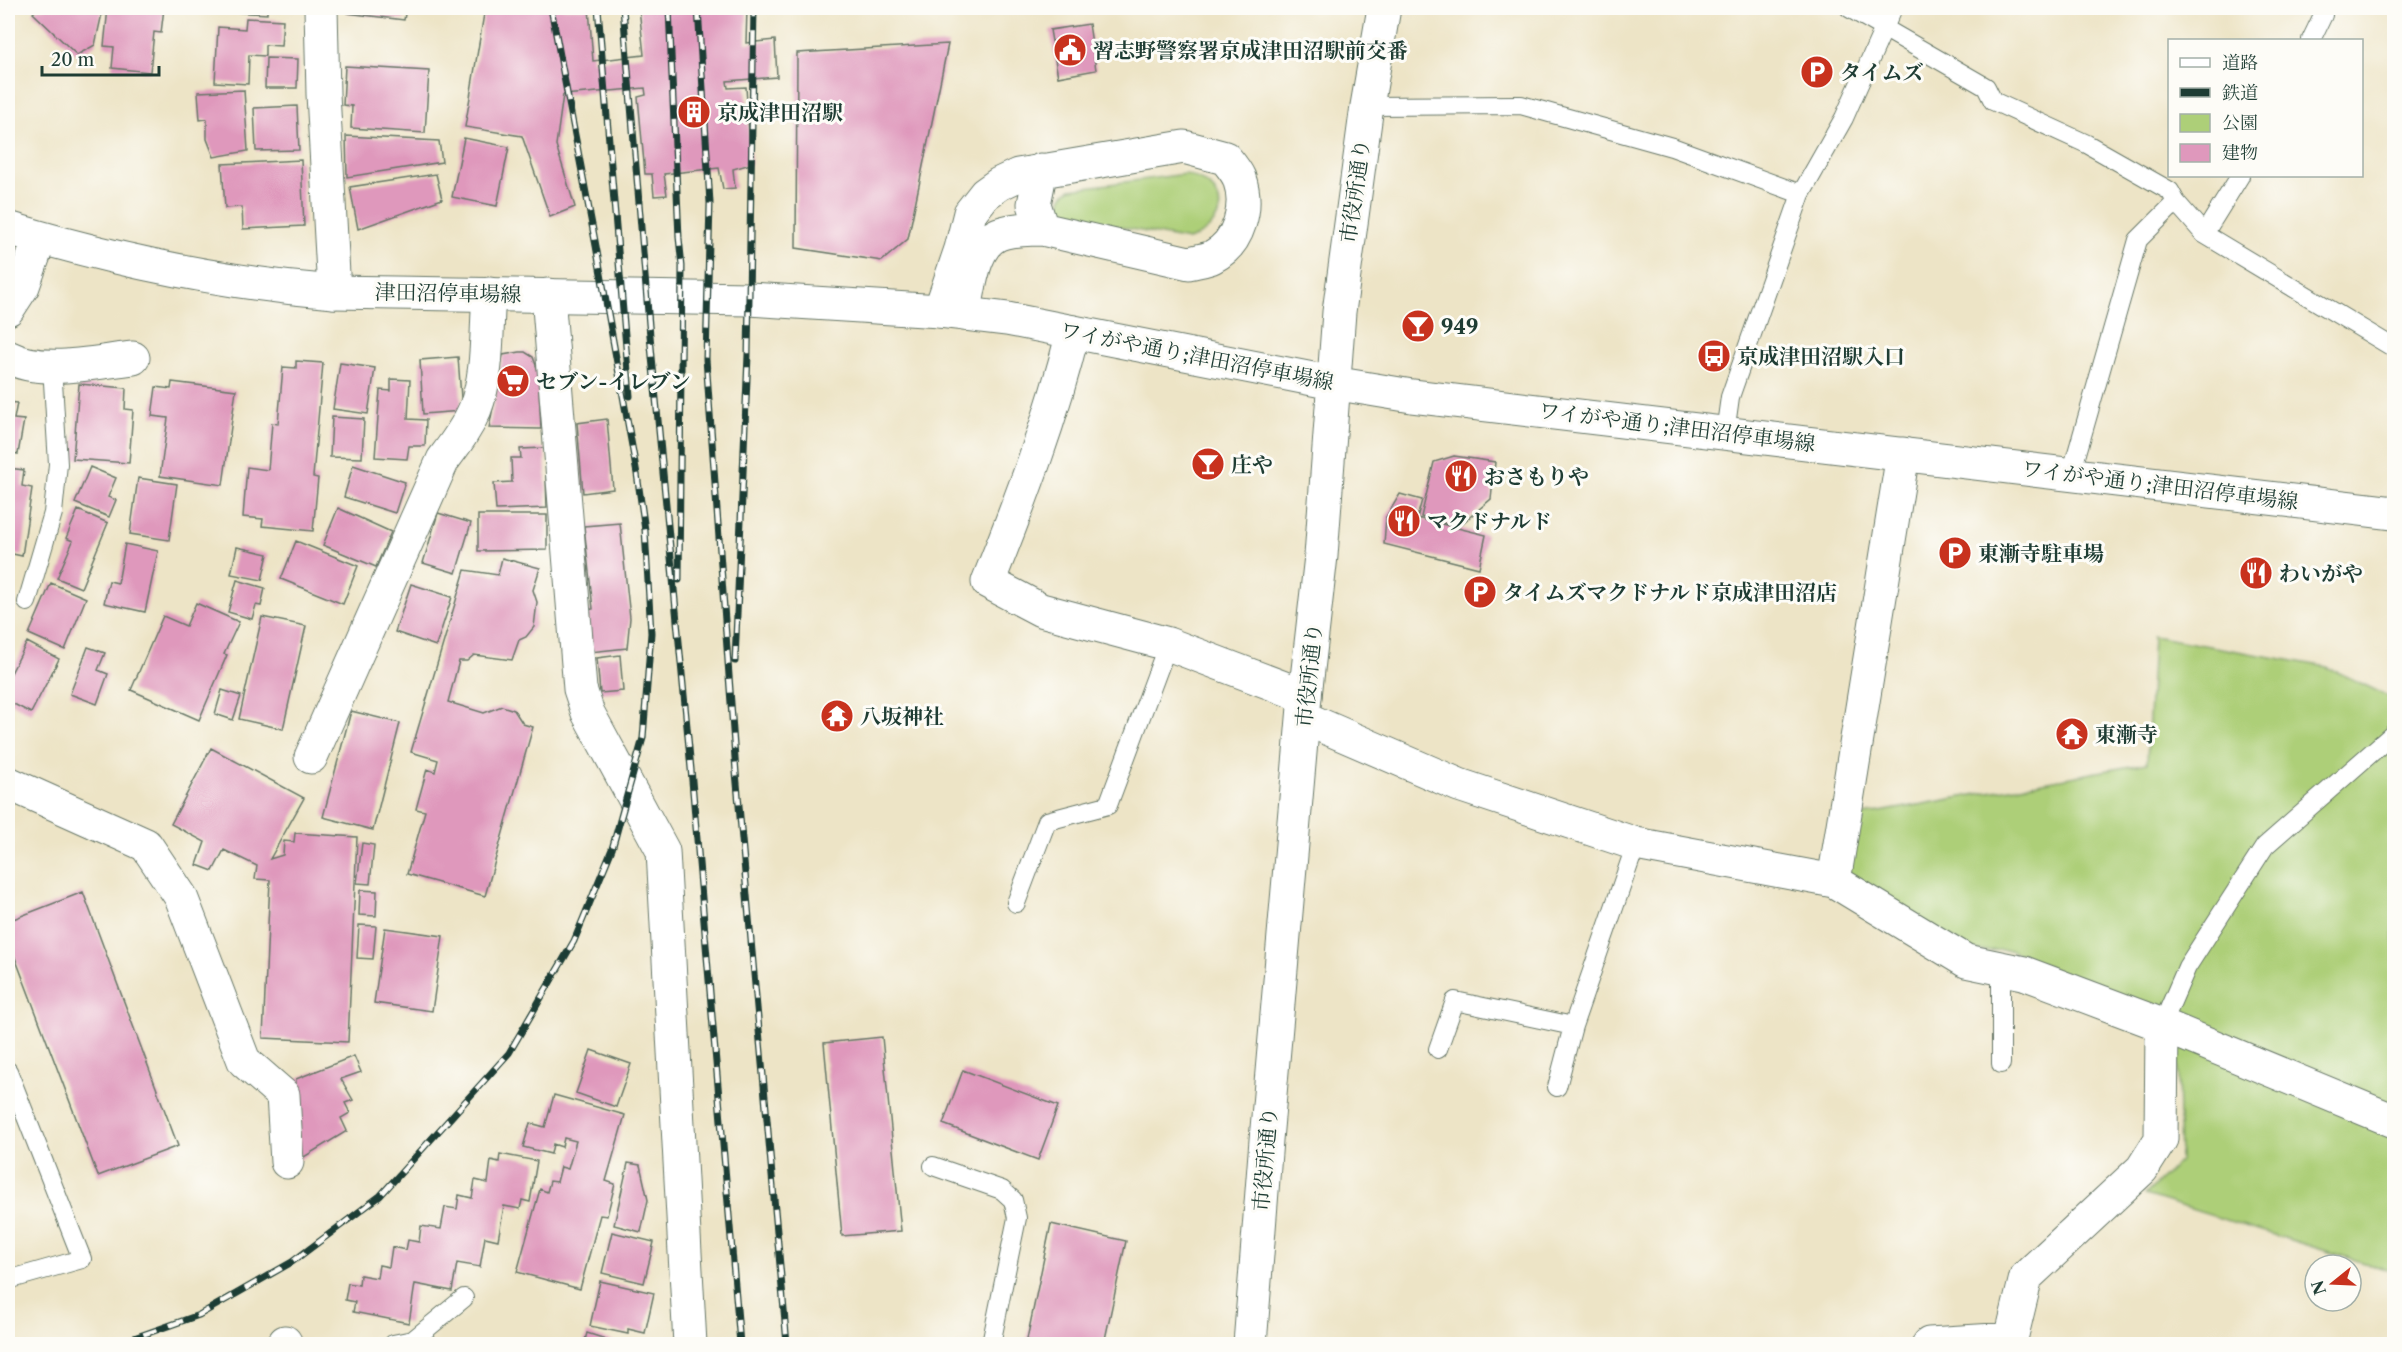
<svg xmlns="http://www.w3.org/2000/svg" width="2402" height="1352" viewBox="0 0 2402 1352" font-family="'Libre Caslon Text','Noto Serif JP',serif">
	<rect width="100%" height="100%" fill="#fdfcf7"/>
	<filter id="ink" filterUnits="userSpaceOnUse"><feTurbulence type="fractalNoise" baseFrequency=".0167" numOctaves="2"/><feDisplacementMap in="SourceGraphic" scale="12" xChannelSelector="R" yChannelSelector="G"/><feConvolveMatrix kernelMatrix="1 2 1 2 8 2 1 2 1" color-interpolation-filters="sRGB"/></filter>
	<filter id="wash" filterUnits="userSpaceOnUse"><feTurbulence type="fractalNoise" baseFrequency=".008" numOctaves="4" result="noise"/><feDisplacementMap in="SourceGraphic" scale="24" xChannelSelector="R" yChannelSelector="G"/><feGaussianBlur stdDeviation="1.35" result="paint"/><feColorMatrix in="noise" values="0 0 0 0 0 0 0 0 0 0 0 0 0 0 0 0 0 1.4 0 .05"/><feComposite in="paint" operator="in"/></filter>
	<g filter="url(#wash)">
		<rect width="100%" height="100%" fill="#ede4c6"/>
		<path fill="#adcf78" stroke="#668656" stroke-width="1.5" d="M1186 174C1196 178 1208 182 1214 191 1230 212 1208 234 1188 240L1069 217 1063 214C1059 201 1059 196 1071 189Z
			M2153 636 2327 667 2394 699V1272L2145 1195 2180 1161 2177 1025 2011 950 1974 951 1846 876 1853 817 2147 763Z"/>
		<g id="blocks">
			<path fill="#df98bc" d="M38 8H101L103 9 95 45 77 55 33 13Z
				M108 8H164L161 33 154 32 150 72 112 68 114 47 104 46Z
				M218 8H267V14L217 11Z
				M348 8H406L404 20 347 13Z
				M485 8H589L593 61 644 55 639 8H747L746 43 775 40 777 77 727 81 728 88 746 87 751 164 733 169 735 188 723 189 719 168 664 174 667 195 654 196 652 174H645L638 97 646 95 645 88 563 95 556 145 575 207 550 217 522 136 465 127Z
				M246 18 283 20 281 46 265 45V56L249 55 248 84 215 82 218 27 245 29Z
				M1089 24 1096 70 1058 77 1050 30Z
				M948 44 908 239 882 261 796 248 797 53Z
				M266 58 298 59 297 88H265Z
				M345 66 429 71 425 133 351 128 352 106 343 105Z
				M244 90 248 151 214 157 207 139V119L200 120 198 92Z
				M297 106 299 150 256 151 254 108Z
				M346 136 439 141 442 162 347 177Z
				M464 138 509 147 497 206 452 197Z
				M301 160 304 226 243 229 242 207 225 208 222 164Z
				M436 174 442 199 358 229 350 187Z
				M520 352H525L533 357 538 371 541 429 489 428 503 355Z
				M458 357 462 411 423 414 420 360Z
				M296 361 323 363 313 477 318 478 313 531 262 526 263 519 243 517 247 467 268 470 272 423 278 424 283 367 296 368Z
				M340 363 375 368 368 414 333 409Z
				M391 379 410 380 408 419 426 420 425 446H409L407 459 375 457 380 390 391 391Z
				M172 382 236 390 223 485 160 476 168 418 152 416 156 387 171 389Z
				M79 384 126 388 125 409 133 410 129 463 73 459Z
				M8 402 17 403 14 419 24 420 18 454 8 452Z
				M332 417 364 419 362 458 330 457Z
				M607 419 613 489 583 493 577 423Z
				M545 448 547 508 496 510 494 483 512 482 511 458H521L520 449Z
				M1454 456 1495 462 1491 499 1458 527 1421 517 1434 462Z
				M353 465 405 482 395 513 344 497Z
				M90 467 116 478 108 497 116 500 109 517 75 503Z
				M8 468 24 470 22 486 32 488 22 556 8 553Z
				M138 478 177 484 169 540 130 534Z
				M1400 494 1422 500 1417 518 1486 535 1479 568 1384 544 1386 517Z
				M338 508 391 532 376 567 323 545Z
				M78 510 108 523 81 588 57 578 73 541 66 538Z
				M438 513 471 523 456 573 423 563Z
				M478 515H547V550L478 551Z
				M620 523 630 618 627 648 590 652 587 610 593 609 584 526Z
				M296 541 358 566 343 604 281 579Z
				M125 544 158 551 145 612 104 603 109 581 118 583Z
				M237 547 268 554 262 580 231 574Z
				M502 558 540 568 533 590 537 602 534 627 526 637 519 640 512 660 474 655 467 661H459L448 702 484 713 502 706 514 710 523 724 533 727 485 896 407 874 425 811 416 809 427 769 435 772 438 760 411 752 465 570 498 575Z
				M237 580 265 588 261 606 256 605 252 619 228 612Z
				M51 583 86 598 65 650 29 634Z
				M411 584 452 597 436 646 395 632Z
				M196 603 239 622 224 654 227 655 199 720 131 690 163 616 186 626Z
				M262 617 306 626 283 729 239 719Z
				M27 642 59 659 31 713 8 701V679Z
				M88 647 105 653 98 670 108 674 97 704 70 694Z
				M620 655 623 691 600 693 597 658Z
				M222 690 241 696 233 720 215 714Z
				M351 711 400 723 373 830 323 817Z
				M211 748 304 798 270 859 283 855 284 841 294 842 295 833 357 837 348 1042 263 1038 270 880 255 879 257 866 224 850 213 871 197 865 205 842 171 824Z
				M362 843 374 845 370 884 357 883Z
				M360 890 377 891 376 916 359 915Z
				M83 892 178 1146 98 1176 8 939V921Z
				M359 925 376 926 373 959 357 958Z
				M385 928 443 936 432 1011 374 1003Z
				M882 1037 901 1231 842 1236 824 1043Z
				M591 1050 631 1064 616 1107 576 1093Z
				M354 1056 361 1072 341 1079 353 1100 345 1103 350 1113 341 1118 347 1131 299 1160 296 1079Z
				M963 1070 1058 1106 1038 1160 943 1124Z
				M554 1095 625 1115 606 1181 615 1184 607 1216 600 1215 580 1289 517 1272 540 1189 547 1192 550 1181 557 1182 561 1167 568 1169 576 1141 564 1138 562 1147 553 1144 551 1154 523 1147 530 1123 545 1127Z
				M500 1154 537 1161 530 1202 522 1200 520 1209 504 1206 498 1240 485 1237 480 1267 457 1263 452 1291 415 1284 409 1323 353 1312 355 1302 345 1300 348 1283 359 1285 360 1275 377 1278 379 1265 389 1267 392 1247 406 1250 408 1240 419 1242 421 1226 441 1229 445 1207 457 1209 459 1195 472 1198 475 1180 488 1183 491 1160 499 1162Z
				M628 1163 640 1165 648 1200 641 1232 614 1225Z
				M1051 1224 1126 1241 1104 1344H1026Z
				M612 1232 654 1242 644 1283 602 1273Z
				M600 1281 654 1293 645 1333 628 1329V1334L590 1326Z
				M587 1333 615 1342V1344H584Z"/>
		</g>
	</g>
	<g filter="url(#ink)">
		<use href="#blocks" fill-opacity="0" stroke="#677767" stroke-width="1.5"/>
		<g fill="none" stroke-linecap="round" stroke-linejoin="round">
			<defs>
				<path id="lane" d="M1849 8 1986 87 1993 101 2087 144 2170 191 2176 202 2204 234 2394 348
					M2311 40 2323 15
					M1367 106 1521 105 1672 147 1801 194
					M2204 234 2240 176
					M1725 433 1730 397 1801 194 1844 118 1893 8
					M2071 474 2138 240 2176 202
					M27 602 53 513 58 464 52 366
					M1016 903 1047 821 1108 805 1168 644
					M2001 968V1064
					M2162 1025 2187 967 2265 846 2394 733
					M1438 1049 1455 1001 1573 1026
					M8 1071 82 1259 8 1280
					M1557 1087 1573 1026 1636 844
					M933 1166 1002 1190 1013 1200 1017 1218 991 1344
					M393 1344 413 1340 464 1298"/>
				<path id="street" d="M321 8 323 94 334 292
					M1041 170 1034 204 1042 229
					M548 295 580 689 588 713 663 851 690 1344
					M940 311 961 249 970 213 985 194 999 184 1018 175 1184 147 1225 158C1230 164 1236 171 1239 178 1249 206 1240 243 1212 257 1206 260 1196 261 1189 263L1042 229C1028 229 1013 229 999 234 972 245 970 289 964 314
					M1073 332C1052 418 1021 500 988 582L1041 610 1168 644 1305 696
					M8 357C42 375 95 362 133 358
					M1304 718 1459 785 1636 844 1834 881 1966 961 2024 973 2162 1025 2394 1121
					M311 757 443 460C456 443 467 428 475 409 489 374 486 330 489 294
					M8 783 146 845 181 897 244 1061 283 1095 287 1162
					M1834 881 1903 454
					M285 1342 286 1344
					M1929 1344 2011 1339 2026 1277 2142 1169 2161 1139 2162 1025"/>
				<path id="secondary" d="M8 228C114 260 223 283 334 292L749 299 940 311 1007 319 1333 383 1412 396 2394 513
					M8 309 23 286 40 238
					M1250 1344 1266 1140 1305 696 1321 556 1339 312 1367 106 1384 8"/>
			</defs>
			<use href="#lane" stroke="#677767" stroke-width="20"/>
			<use href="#street" stroke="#677767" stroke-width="35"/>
			<use href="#secondary" stroke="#677767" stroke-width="35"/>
			<use href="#lane" stroke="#fff" stroke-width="18"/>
			<use href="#street" stroke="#fff" stroke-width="33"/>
			<use href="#secondary" stroke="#fff" stroke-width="33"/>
			<defs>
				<path id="rail" d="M598 8 630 396
					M623 8 649 325 691 769 740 1344
					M669 8 679 238 682 266 679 580
					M698 8 710 203 706 359 736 772 787 1344
					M735 661 748 355 754 8
					M117 1344 199 1315 292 1262 380 1196 509 1053 574 941 612 849 643 738 651 633 645 530 637 474 596 246 551 8"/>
			</defs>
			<use href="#rail" stroke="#1f3d34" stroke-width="7"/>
			<use href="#rail" stroke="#fdfcf7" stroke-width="4.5" stroke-dasharray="14" stroke-linecap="butt"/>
		</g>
	</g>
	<defs>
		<symbol id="civic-disc" viewBox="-11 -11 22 22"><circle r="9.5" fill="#c8321e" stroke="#fdfcf7"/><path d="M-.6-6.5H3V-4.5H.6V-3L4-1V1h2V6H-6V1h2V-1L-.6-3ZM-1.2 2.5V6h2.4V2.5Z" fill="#fff"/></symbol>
		<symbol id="parking-disc" viewBox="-11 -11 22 22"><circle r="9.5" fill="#c8321e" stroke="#fdfcf7"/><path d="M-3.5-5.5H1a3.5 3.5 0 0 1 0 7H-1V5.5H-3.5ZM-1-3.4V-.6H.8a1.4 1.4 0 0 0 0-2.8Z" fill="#fff"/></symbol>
		<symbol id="building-disc" viewBox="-11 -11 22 22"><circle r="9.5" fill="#c8321e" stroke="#fdfcf7"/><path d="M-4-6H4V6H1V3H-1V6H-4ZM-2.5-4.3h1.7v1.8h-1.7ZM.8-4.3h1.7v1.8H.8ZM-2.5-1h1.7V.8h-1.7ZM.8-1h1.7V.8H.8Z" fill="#fff"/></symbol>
		<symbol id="bar-disc" viewBox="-11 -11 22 22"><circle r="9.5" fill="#c8321e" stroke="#fdfcf7"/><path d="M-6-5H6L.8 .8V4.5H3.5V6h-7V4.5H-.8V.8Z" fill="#fff"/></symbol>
		<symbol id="bus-disc" viewBox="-11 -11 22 22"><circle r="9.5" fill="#c8321e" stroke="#fdfcf7"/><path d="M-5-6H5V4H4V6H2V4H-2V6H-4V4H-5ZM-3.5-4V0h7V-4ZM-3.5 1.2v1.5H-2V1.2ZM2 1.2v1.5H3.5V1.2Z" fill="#fff"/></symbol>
		<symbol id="supermarket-disc" viewBox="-11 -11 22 22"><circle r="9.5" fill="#c8321e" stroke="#fdfcf7"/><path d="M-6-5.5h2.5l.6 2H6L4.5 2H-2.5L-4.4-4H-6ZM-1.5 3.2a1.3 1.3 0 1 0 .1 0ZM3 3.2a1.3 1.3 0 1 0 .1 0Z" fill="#fff"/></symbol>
		<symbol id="restaurant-disc" viewBox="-11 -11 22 22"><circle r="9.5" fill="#c8321e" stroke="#fdfcf7"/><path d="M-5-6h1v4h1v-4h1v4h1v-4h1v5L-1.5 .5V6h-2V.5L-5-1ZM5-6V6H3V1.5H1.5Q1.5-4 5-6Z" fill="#fff"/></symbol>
		<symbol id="temple-disc" viewBox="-11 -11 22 22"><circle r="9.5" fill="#c8321e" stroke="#fdfcf7"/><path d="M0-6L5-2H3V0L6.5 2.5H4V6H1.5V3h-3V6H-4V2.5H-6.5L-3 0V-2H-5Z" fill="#fff"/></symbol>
	</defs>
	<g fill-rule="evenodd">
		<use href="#civic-disc" x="1051" y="31" width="38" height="38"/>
		<use href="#parking-disc" x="1798" y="53" width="38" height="38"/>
		<use href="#building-disc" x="675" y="93" width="38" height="38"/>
		<use href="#bar-disc" x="1399" y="307" width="38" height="38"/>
		<use href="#bus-disc" x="1695" y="337" width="38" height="38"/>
		<use href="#supermarket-disc" x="494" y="362" width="38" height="38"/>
		<use href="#bar-disc" x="1189" y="445" width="38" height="38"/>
		<use href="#restaurant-disc" x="1442" y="457" width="38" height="38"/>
		<use href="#restaurant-disc" x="1385" y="502" width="38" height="38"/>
		<use href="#parking-disc" x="1936" y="534" width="38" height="38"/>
		<use href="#restaurant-disc" x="2237" y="554" width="38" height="38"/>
		<use href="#parking-disc" x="1461" y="573" width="38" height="38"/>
		<use href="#temple-disc" x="818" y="697" width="38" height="38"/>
		<use href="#temple-disc" x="2053" y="715" width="38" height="38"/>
	</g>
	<g text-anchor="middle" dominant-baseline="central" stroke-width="6" stroke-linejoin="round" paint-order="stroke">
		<g font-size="21" font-weight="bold" fill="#1f3d34" stroke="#fdfcf7" text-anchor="start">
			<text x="1093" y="50">習志野警察署京成津田沼駅前交番</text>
			<text x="1840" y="72">タイムズ</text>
			<text x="717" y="112">京成津田沼駅</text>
			<text x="1441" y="326">949</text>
			<text x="1737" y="356">京成津田沼駅入口</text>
			<text x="536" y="381">セブン-イレブン</text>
			<text x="1231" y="464">庄や</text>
			<text x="1484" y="476">おさもりや</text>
			<text x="1427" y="521">マクドナルド</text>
			<text x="1978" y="553">東漸寺駐車場</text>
			<text x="2279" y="573">わいがや</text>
			<text x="1503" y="592">タイムズマクドナルド京成津田沼店</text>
			<text x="860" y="716">八坂神社</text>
			<text x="2095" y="734">東漸寺</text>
		</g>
		<g font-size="21" fill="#1f3d34" stroke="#fdfcf7">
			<text transform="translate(1355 191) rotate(-82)">市役所通り</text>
			<text transform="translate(448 293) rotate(1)">津田沼停車場線</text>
			<text transform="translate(1197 356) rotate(11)">ワイがや通り;津田沼停車場線</text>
			<text transform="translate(1677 427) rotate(7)">ワイがや通り;津田沼停車場線</text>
			<text transform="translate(2160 485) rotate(7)">ワイがや通り;津田沼停車場線</text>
			<text transform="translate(1309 675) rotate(-84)">市役所通り</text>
			<text transform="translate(1265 1159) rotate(-85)">市役所通り</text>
		</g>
	</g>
	<rect width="2402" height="1352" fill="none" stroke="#fdfcf7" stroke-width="30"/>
	<rect x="2168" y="39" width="195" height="138" fill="#fdfcf7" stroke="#a4b0a9" stroke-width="1.5"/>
	<rect x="2180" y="58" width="30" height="9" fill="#ffffff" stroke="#a4b0a9" stroke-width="1.5"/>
	<text x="2222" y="69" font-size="18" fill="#1f3d34">道路</text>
	<rect x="2180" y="88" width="30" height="9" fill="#1f3d34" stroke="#a4b0a9" stroke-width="1.5"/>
	<text x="2222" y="99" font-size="18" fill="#1f3d34">鉄道</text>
	<rect x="2180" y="114" width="30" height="18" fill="#adcf78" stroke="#a4b0a9" stroke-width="1.5"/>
	<text x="2222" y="129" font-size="18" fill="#1f3d34">公園</text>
	<rect x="2180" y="144" width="30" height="18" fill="#df98bc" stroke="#a4b0a9" stroke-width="1.5"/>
	<text x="2222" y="159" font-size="18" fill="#1f3d34">建物</text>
	<g transform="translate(2333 1283) rotate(252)"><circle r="28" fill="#fdfcf7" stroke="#a4b0a9" stroke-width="1.5"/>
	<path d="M0-4.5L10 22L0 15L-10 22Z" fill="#c8321e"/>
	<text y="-9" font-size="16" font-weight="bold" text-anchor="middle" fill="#1f3d34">N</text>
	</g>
	<path d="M42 66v9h117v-9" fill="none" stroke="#1f3d34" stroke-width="3"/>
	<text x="51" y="66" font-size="18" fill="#1f3d34" stroke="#fdfcf7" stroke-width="4.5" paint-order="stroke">20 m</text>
</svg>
